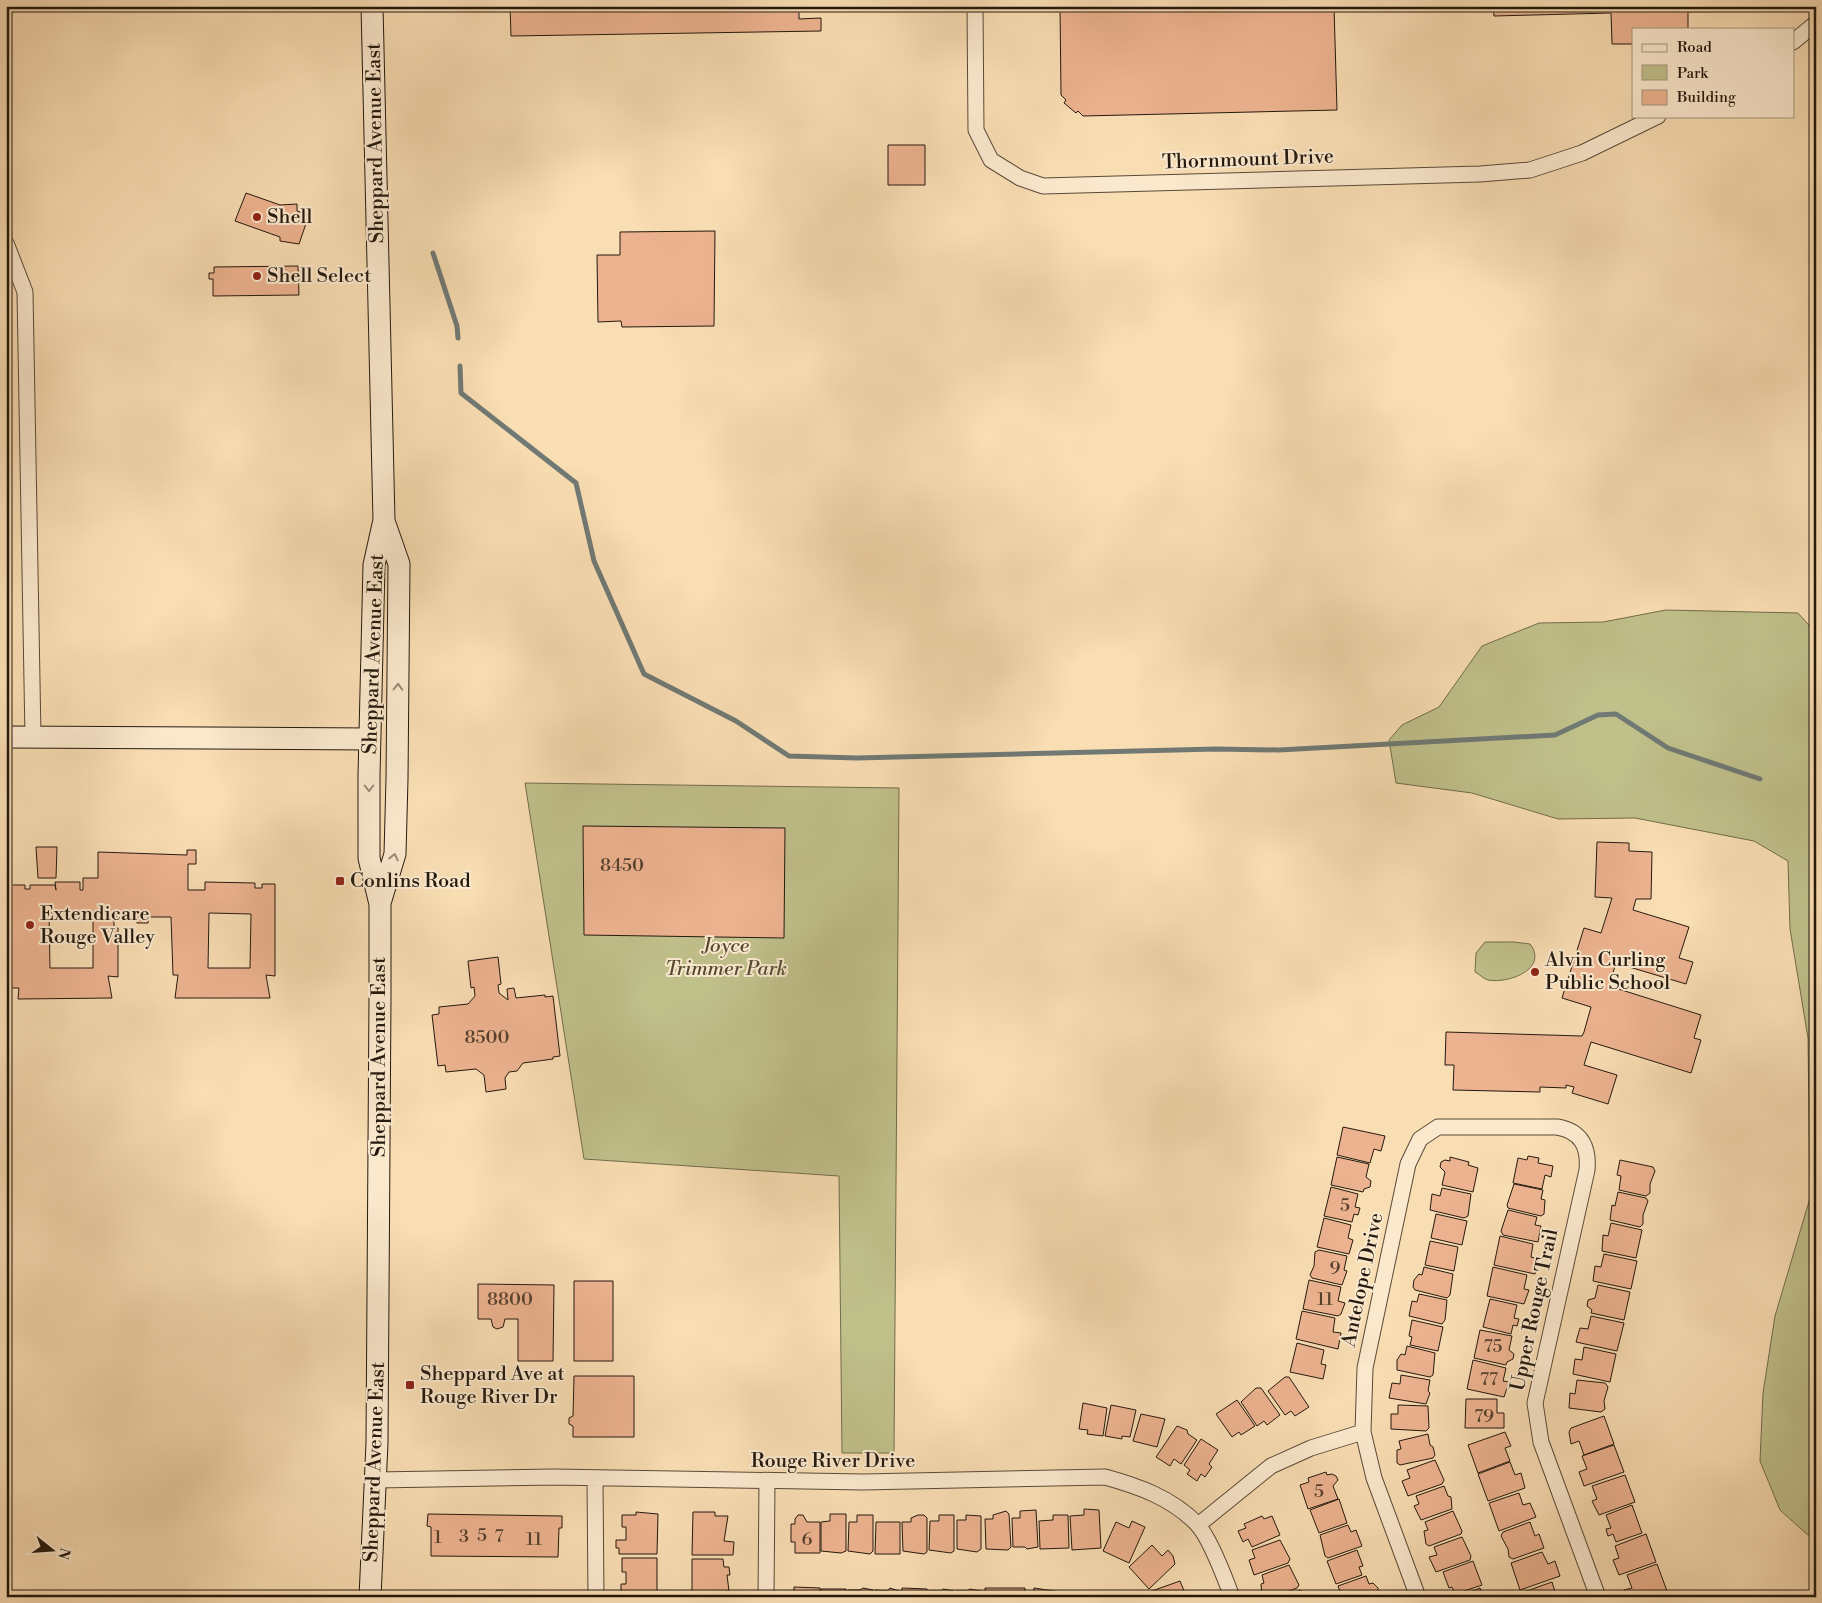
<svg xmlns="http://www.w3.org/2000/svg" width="1822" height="1603" viewBox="0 0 1822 1603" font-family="'Libre Bodoni',serif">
	<rect width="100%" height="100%" fill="#f9ddb3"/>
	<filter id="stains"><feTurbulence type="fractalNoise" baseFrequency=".004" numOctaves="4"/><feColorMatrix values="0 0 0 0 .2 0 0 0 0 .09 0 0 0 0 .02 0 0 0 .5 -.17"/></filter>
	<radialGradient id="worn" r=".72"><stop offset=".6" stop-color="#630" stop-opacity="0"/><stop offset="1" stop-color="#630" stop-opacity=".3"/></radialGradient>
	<path fill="#c0c08b" stroke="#726c4c" d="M1666 610 1798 613 1816 633V1539L1810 1537 1780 1510 1760 1461 1763 1393 1775 1316 1810 1198 1808 1038 1790 929 1788 861 1754 841 1635 818 1558 819 1472 793 1396 783 1389 740 1402 725 1439 707 1482 646 1539 623 1603 622Z
		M525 783 899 788 894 1453H842L839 1176 584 1159Z
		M1485 942H1514L1530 944C1549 969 1508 984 1488 980 1484 979 1479 974 1475 972L1476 953Z"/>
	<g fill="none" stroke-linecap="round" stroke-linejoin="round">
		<path stroke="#707974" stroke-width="5" d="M433 253 457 326 458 338
			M460 366 461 393 576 483 594 561 644 674 736 721 789 756 857 758 1216 749 1279 750 1555 735 1598 715 1616 714 1668 748 1760 779"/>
	</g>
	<path fill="#edb390" stroke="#24190e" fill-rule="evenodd" d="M510 6H799V19L821 18V31L511 36Z
		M1060 6H1334L1337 110 1083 116 1078 111 1076 113 1064 103 1066 100 1061 95Z
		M1493 6H1770L1765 11 1688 12V29H1633V44H1612L1611 13 1494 16Z
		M888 145H925V185H888Z
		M246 193 280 205 297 204V211L309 215 299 244 280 241V237L235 221Z
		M715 231 714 326 622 327 621 321 598 322 597 255H620V232Z
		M298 266 299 295 213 296V279H209V273H214V267Z
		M583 826 785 828 784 938 584 935Z
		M1597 842 1629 843V851L1652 852 1651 899H1636L1633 910 1689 927 1679 958 1693 962 1686 984 1616 963 1609 986 1701 1015 1694 1038 1701 1040 1691 1073 1591 1042 1584 1065 1617 1075 1608 1104 1572 1093 1574 1087 1566 1085V1088L1540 1087V1092L1453 1090 1454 1065H1445L1446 1032 1582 1036 1584 1032 1591 1007 1562 998 1584 928 1601 933 1612 898 1595 897Z
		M36 847H57L56 878H38Z
		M187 850H196V864H188V890H205V882L255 883V888H262V884H275V976L266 975 270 998H175L178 975H173L171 917H149L148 923H137V917H114V928H118V977L108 976 112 998 18 999 19 988H12L11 978V885H25V889H30V885H55L56 890 55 882H80V890H83V878H98V852L187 855ZM93 912V968H50L49 913ZM209 913 251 914 250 968H208Z
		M498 957 501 984 498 985 499 993 508 1000 507 989 514 988 516 998 545 995V997L553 996 560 1056 553 1057V1059L523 1063 517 1071 509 1072 505 1078 506 1089 486 1092 484 1075 476 1069 446 1072 445 1065 438 1066 432 1015 439 1014V1007L468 1004 475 996 474 987 471 988 468 961Z
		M1343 1127 1385 1136 1381 1151 1374 1149 1370 1163 1337 1155Z
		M1528 1156 1539 1158 1538 1163 1553 1166 1551 1177 1545 1175 1542 1189 1513 1183 1518 1158 1527 1160Z
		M1337 1157 1369 1164 1366 1177 1371 1181 1370 1187 1364 1189 1363 1192 1331 1185Z
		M1450 1157 1469 1162 1468 1165 1478 1168 1473 1192 1442 1185 1445 1172 1440 1167 1441 1162 1445 1160 1450 1161Z
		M1620 1160 1653 1167 1655 1171 1650 1184V1193L1646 1196 1619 1190 1621 1176 1617 1175Z
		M1514 1184 1543 1190 1541 1199 1545 1200 1544 1214 1541 1216 1508 1208 1507 1205Z
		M1331 1187 1358 1194 1355 1207 1360 1208 1358 1215 1354 1214 1352 1222 1324 1216Z
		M1442 1188 1471 1194 1468 1216 1464 1218 1430 1210 1432 1194 1440 1196Z
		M1618 1192 1646 1198 1648 1201 1643 1215V1224L1640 1227 1610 1220 1612 1205 1615 1206Z
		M1508 1210 1537 1217 1535 1225 1541 1226 1538 1242 1503 1235 1501 1231Z
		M1436 1214 1467 1221 1462 1245 1431 1238Z
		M1324 1218 1351 1225 1348 1238 1353 1240 1349 1254 1317 1247Z
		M1611 1223 1642 1230 1636 1258 1602 1251 1603 1235 1608 1236Z
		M1500 1236 1533 1244 1531 1257 1539 1259 1535 1274 1494 1265Z
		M1430 1241 1458 1247 1454 1271 1425 1265Z
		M1319 1250 1347 1256 1344 1270 1347 1271 1342 1285 1312 1278 1310 1275 1314 1266 1315 1252Z
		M1604 1254 1637 1261 1631 1289 1593 1281 1595 1266 1601 1267Z
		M1424 1267 1453 1274 1450 1295 1447 1298 1415 1290 1413 1287 1414 1280 1419 1274 1422 1275Z
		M1493 1267 1527 1275 1524 1289 1529 1290 1524 1304 1487 1296Z
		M1309 1280 1341 1287 1338 1301 1345 1303 1341 1314 1338 1316 1303 1309Z
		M574 1281H613V1361H574Z
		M478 1284 554 1285 553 1361H518V1319H505L503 1327 497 1329 493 1327 491 1319H478Z
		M1598 1285 1630 1292 1624 1320 1591 1313 1592 1310 1587 1306 1588 1300 1595 1298Z
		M1419 1294 1447 1300 1445 1320 1442 1324 1409 1316 1412 1301 1417 1302Z
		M1490 1299 1517 1305 1514 1318 1519 1319 1517 1326 1513 1325 1511 1334 1483 1327Z
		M1302 1311 1335 1318 1333 1332 1341 1333 1338 1349 1296 1339Z
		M1591 1316 1624 1323 1617 1351 1576 1342 1580 1328 1588 1329Z
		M1412 1320 1443 1327 1438 1351 1410 1345 1412 1337 1409 1336Z
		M1480 1330 1512 1336 1509 1350 1514 1354 1513 1359 1507 1362 1506 1365 1474 1358Z
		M1297 1343 1324 1350 1321 1364 1326 1365 1323 1379 1290 1372Z
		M1407 1346 1435 1353 1433 1375 1430 1377 1397 1370V1360L1401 1354 1405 1355Z
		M1584 1347 1616 1354 1610 1382 1573 1374 1575 1359 1582 1360Z
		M1473 1360 1506 1368 1503 1381 1509 1382 1504 1397 1467 1389Z
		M1401 1375 1430 1380 1428 1391 1430 1393 1426 1404 1389 1398 1392 1383 1400 1384Z
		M574 1376H634V1437H573V1426L569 1424V1418L573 1416Z
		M1285 1377H1289L1309 1407 1295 1416 1291 1411 1285 1415 1268 1391Z
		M1577 1380 1605 1383 1608 1387 1604 1401 1605 1409 1601 1412 1569 1408 1570 1393 1575 1394Z
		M1256 1388H1261L1280 1415 1267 1425 1264 1421 1257 1426 1241 1402Z
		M1466 1399H1497V1413H1504V1428H1465Z
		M1237 1400 1255 1426 1241 1435 1239 1432 1232 1437 1216 1414Z
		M1083 1403 1107 1408 1103 1436 1087 1434 1088 1430 1079 1429Z
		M1111 1405 1136 1410 1130 1437 1122 1436V1439L1105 1436Z
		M1398 1405 1428 1406 1429 1428 1426 1431 1391 1429V1414H1398Z
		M1141 1414 1165 1419 1157 1447 1133 1441Z
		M1604 1416 1614 1444 1584 1455 1579 1441 1571 1444 1569 1432 1571 1428Z
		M1177 1426 1187 1430 1188 1434 1197 1440 1181 1464 1174 1459 1170 1466 1156 1457Z
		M1505 1432 1511 1446 1505 1448 1510 1461 1478 1473 1468 1445Z
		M1428 1434 1430 1445 1433 1447 1435 1455 1433 1458 1400 1465 1397 1463V1450L1401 1449 1399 1441Z
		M1201 1439 1218 1450 1209 1464 1212 1467 1205 1477 1201 1474 1197 1481 1187 1474 1190 1470 1184 1465Z
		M1614 1445 1624 1472 1584 1486 1579 1472 1587 1469 1582 1456Z
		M1435 1460 1444 1480 1442 1484 1408 1496 1402 1481 1410 1478 1407 1470Z
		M1510 1462 1515 1475 1521 1473 1525 1488 1488 1501 1478 1474Z
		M1326 1472 1327 1475 1332 1474 1336 1476 1338 1480 1333 1486 1338 1499 1308 1509 1300 1485 1309 1482 1308 1478Z
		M1625 1475 1635 1502 1599 1515 1592 1501 1597 1499 1592 1486Z
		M1444 1486 1448 1496 1451 1497 1452 1509 1421 1520 1414 1506 1419 1504 1416 1496Z
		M1519 1493 1523 1505 1530 1503 1536 1517 1499 1531 1489 1503Z
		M1339 1499 1347 1523 1319 1533 1310 1510Z
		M1632 1505 1642 1533 1616 1542 1613 1534 1608 1536 1606 1529 1611 1528 1606 1515Z
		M1084 1509 1099 1510 1101 1548 1072 1550 1070 1516 1084 1515Z
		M1036 1510 1038 1547 1027 1549 1025 1547H1013L1012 1518H1020V1511Z
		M1006 1511 1009 1514 1011 1547 1008 1550 986 1549 985 1519H993V1515Z
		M1453 1511 1462 1531 1461 1534 1429 1546 1426 1544 1424 1531 1428 1530 1425 1522Z
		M636 1512 658 1514 657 1554H619V1548H616V1540H626V1527H622V1515H636Z
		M693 1512H715V1516H728L724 1541 734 1542 733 1555H692Z
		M428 1514 562 1516V1528H559L558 1557 431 1556V1527L427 1526Z
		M830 1514H846V1551L841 1553 821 1551V1522L830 1521Z
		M798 1515H803L807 1522H820V1553H795V1542H791V1524H795V1519Z
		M857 1515H873V1551L870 1554 848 1551 849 1522H857Z
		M918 1515H924L927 1518V1552L924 1554 903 1551 902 1522H911V1518Z
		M939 1515H954V1551L951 1553 929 1550 930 1521H939Z
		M966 1515 981 1516V1549L977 1552 957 1549V1520H966Z
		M1053 1515H1068L1069 1548 1040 1549 1039 1521 1053 1520Z
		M1262 1516 1264 1519 1272 1516 1280 1535 1252 1547 1248 1539 1243 1542 1238 1531 1246 1528 1244 1524Z
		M1132 1521 1145 1527 1129 1563 1103 1551 1116 1522 1129 1528Z
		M876 1522H900V1554H875Z
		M1530 1522 1535 1536 1539 1534 1544 1548 1513 1559 1509 1557 1508 1549 1501 1536 1503 1532Z
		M1348 1525 1351 1532 1356 1530 1362 1546 1328 1558 1325 1556 1320 1535Z
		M1646 1534 1656 1562 1619 1575 1613 1560 1619 1558 1615 1546Z
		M1462 1537 1471 1556 1470 1560 1436 1572 1429 1557 1437 1555 1434 1547Z
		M1280 1540 1290 1559 1288 1563 1254 1575 1249 1560 1255 1558 1252 1550Z
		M1152 1545 1162 1556 1168 1550 1173 1556 1175 1564 1149 1589 1129 1567Z
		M1357 1550 1363 1566 1359 1567 1362 1575 1336 1584 1327 1561Z
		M1542 1552 1548 1564 1555 1561 1560 1576 1520 1590 1511 1563Z
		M622 1558H657V1597H625V1592L621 1591V1584H626V1572H622Z
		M692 1559H723L724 1567H729L730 1575H727L729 1591H724V1597H692Z
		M1473 1561 1482 1585 1455 1594 1452 1587 1449 1588 1443 1572Z
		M1657 1564 1667 1591 1652 1597H1627L1624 1590 1632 1588 1627 1575Z
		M1289 1565 1299 1585 1297 1588 1273 1597H1262L1261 1584 1264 1583 1262 1575Z
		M1366 1576 1369 1584 1373 1583 1378 1588 1379 1597H1342L1338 1586Z
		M1180 1581 1185 1593 1190 1591 1192 1597H1150L1149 1592Z
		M1552 1582 1556 1595 1564 1592 1566 1597H1523L1521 1593Z
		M794 1587 820 1588V1597H794Z
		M863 1588 873 1590V1597H848V1590H860Z
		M890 1588 899 1591V1597H875V1590L887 1591Z
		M902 1588 927 1589V1597H902Z
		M985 1588H1025V1597H985Z
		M1034 1588 1074 1594 1073 1597H1033Z
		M1480 1588 1483 1597H1457Z
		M821 1589H846V1597H821Z
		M943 1589 954 1591V1597H929V1591H941Z
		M970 1589 981 1591V1597H956V1591H967Z
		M1301 1590 1303 1597H1281Z"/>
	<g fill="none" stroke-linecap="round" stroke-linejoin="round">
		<defs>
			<path id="street" d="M975 6 976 130 991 160 1020 178 1043 186 1480 174 1530 170 1582 153 1658 116
				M1793 42 1816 23
				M6 243 25 292 33 737
				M595 1479 596 1597
				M376 1480 553 1477 863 1482 1105 1477C1138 1486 1172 1498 1197 1524 1210 1538 1225 1578 1232 1597
				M1198 1525 1271 1466 1311 1448 1363 1432
				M766 1597 767 1482
				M1418 1597 1374 1478 1363 1432 1365 1368 1408 1164 1420 1139 1438 1127H1557C1582 1131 1589 1148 1587 1170L1535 1403 1541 1442 1598 1597"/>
			<path id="secondary" d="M6 737 370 739
				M380 903 395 854 397 779 399 564 384 521
				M370 1597 377 1443 380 996V904L369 858V776L374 565 384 520 372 6"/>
		</defs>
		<use href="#street" stroke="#594a37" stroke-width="17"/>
		<use href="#secondary" stroke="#24190e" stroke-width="23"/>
		<use href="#street" stroke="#fbe9ce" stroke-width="15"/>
		<use href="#secondary" stroke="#fbe9ce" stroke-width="21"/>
	</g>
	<defs><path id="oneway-chevron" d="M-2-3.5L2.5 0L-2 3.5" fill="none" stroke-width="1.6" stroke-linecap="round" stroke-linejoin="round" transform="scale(1.25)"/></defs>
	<g stroke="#9a8b78">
		<use href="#oneway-chevron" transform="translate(398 687) rotate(-89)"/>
		<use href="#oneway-chevron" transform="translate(369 788) rotate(90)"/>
		<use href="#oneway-chevron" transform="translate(394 857) rotate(-78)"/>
	</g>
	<g fill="#8f2418" stroke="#fbe9ce" stroke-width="2">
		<circle cx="257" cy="217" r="5"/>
		<circle cx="257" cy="276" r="5"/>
		<rect x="335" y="876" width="10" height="10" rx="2.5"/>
		<circle cx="30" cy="925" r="5"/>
		<circle cx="1535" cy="972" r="5"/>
		<rect x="405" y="1380" width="10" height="10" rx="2.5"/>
	</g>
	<g text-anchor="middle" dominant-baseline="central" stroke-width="4" stroke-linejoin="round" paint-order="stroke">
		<g font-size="18" fill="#56402e">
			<text x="622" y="865">8450</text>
			<text x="487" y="1037">8500</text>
			<text x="1345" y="1205">5</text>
			<text x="1335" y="1268">9</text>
			<text x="510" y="1299">8800</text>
			<text x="1325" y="1299">11</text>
			<text x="1493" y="1346">75</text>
			<text x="1489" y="1379">77</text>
			<text x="1484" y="1416">79</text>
			<text x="1319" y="1491">5</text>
			<text x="482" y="1535">5</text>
			<text x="464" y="1536">3</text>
			<text x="499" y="1536">7</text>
			<text x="438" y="1537">1</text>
			<text x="534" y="1539">11</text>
			<text x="807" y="1539">6</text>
		</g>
		<g font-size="20" fill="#24190e" stroke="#fbe9ce">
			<text transform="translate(376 143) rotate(-91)">Sheppard Avenue East</text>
			<text transform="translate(1248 160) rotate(-2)">Thornmount Drive</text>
			<text transform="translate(374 654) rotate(-88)">Sheppard Avenue East</text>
			<text transform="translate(379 1057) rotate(-90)">Sheppard Avenue East</text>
			<text transform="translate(1363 1280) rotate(-78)">Antelope Drive</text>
			<text transform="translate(1535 1310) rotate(-78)">Upper Rouge Trail</text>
			<text x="833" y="1461">Rouge River Drive</text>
			<text transform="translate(375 1462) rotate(-88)">Sheppard Avenue East</text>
		</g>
		<g font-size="20" fill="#24190e" stroke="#fbe9ce" text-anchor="start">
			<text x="267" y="217">Shell</text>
			<text x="267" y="276">Shell Select</text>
			<text x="350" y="881">Conlins Road</text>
			<text x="40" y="914">Extendicare<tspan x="40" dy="23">Rouge Valley</tspan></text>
			<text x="1545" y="960">Alvin Curling<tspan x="1545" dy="23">Public School</tspan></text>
			<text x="420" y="1374">Sheppard Ave at<tspan x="420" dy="23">Rouge River Dr</tspan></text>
		</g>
		<g font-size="20" font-style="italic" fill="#534b34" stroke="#fbe9ce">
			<text x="726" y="946">Joyce<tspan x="726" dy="23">Trimmer Park</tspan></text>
		</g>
	</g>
	<rect width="1822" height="1603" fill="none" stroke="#f9ddb3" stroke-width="25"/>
	<rect x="8" y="8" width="1807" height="1588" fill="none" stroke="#24190e" stroke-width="2.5"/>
	<rect x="12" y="12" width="1797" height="1578" fill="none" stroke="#24190e"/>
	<rect x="1632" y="28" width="162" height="90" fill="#fbe9ce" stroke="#a59681"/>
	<rect x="1642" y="44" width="25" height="8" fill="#fbe9ce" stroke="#a59681"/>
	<text x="1677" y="52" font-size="15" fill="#24190e">Road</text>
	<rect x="1642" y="65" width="25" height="15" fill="#c0c08b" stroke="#a59681"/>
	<text x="1677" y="78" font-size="15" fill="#24190e">Park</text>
	<rect x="1642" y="90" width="25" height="15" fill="#edb390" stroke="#a59681"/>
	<text x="1677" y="102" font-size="15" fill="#24190e">Building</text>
	<g transform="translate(52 1550) rotate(107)" stroke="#fbe9ce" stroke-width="4" paint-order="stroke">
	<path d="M0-4L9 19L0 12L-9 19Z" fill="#24190e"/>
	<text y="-8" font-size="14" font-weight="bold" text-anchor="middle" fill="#24190e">N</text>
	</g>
	<rect width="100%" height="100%" filter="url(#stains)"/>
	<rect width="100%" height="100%" fill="url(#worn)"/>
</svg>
